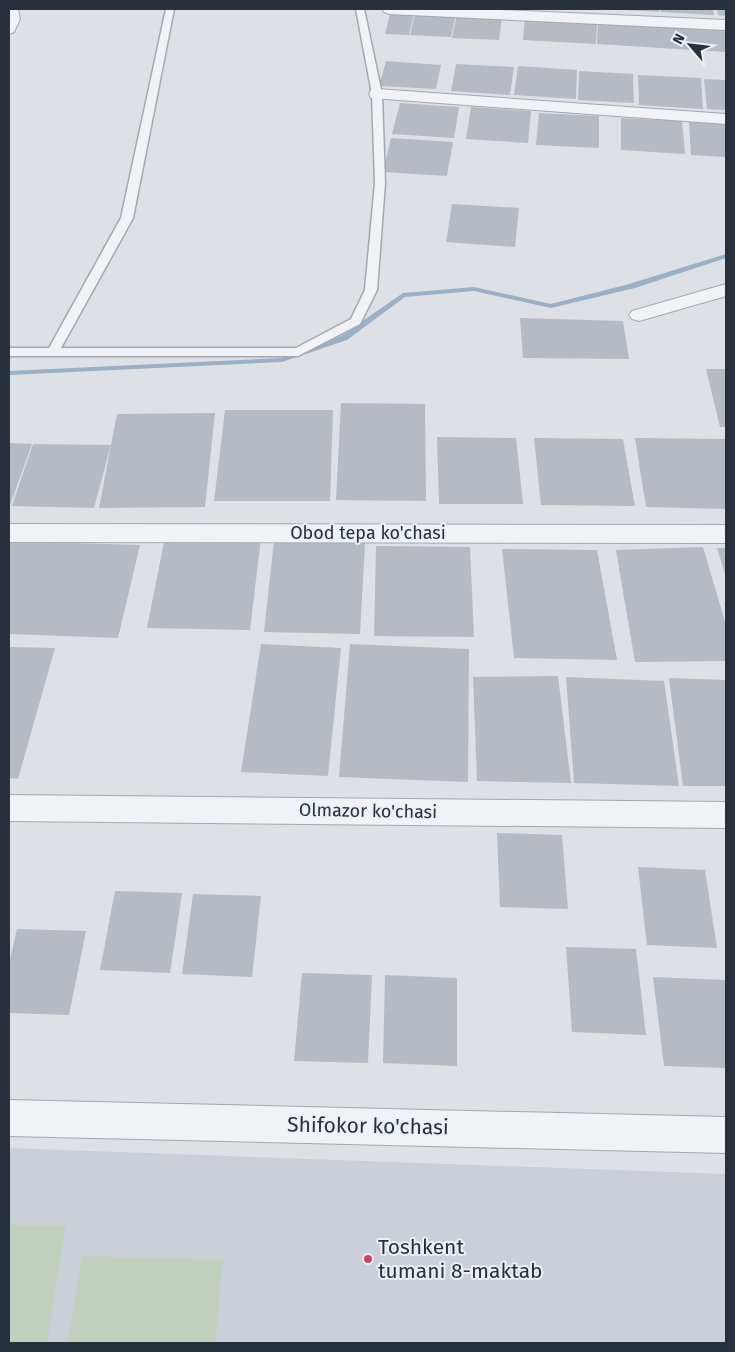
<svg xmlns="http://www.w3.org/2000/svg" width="735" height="1352" viewBox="0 0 735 1352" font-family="'Fira Sans',sans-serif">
	<rect width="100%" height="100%" fill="#dde1e6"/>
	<path fill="#cbd0d8" d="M9 1148 726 1174V1343H9Z"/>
	<path fill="#c4d0be" d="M9 1225H66L47 1343H9Z
		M82 1256 223 1260 215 1343H67Z"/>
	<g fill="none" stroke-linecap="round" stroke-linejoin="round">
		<path fill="#99b0c6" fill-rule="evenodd" d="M726 254V258L635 288 551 308 474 291 405 297 347 340 282 362 9 375V371L281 358 341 336 403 293 474 287 551 304 629 284Z"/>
	</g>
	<path fill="#b5bac3" d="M622 9H659V12L622 10Z
		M661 9H713L714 15 661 12Z
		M717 9H726V16L718 15Z
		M391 10 415 11 409 35 385 34Z
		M416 11 456 13 451 37 410 35Z
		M457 13 502 16 499 40 452 38Z
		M525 18 597 21 596 44 523 40Z
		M598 22 726 29V52L597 44Z
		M386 61 441 65 436 89 379 86Z
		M456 64 514 67 510 95 451 91Z
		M518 66 577 70 576 99 514 95Z
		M579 71 633 74 634 103 578 100Z
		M638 75 701 78 703 109 639 105Z
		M704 79 726 80V110L707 109Z
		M400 103 459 107 454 138 392 134Z
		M471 107 531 111 528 143 466 139Z
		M539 113 599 116V148L536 145Z
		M621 118 682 121 685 154 621 150Z
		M689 122 726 124V157L691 155Z
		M391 138 453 142 447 176 383 172Z
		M452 204 519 208 515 247 446 242Z
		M520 318 623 321 629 359 523 358Z
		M706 369H726V427H720Z
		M341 403 425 404 426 501 336 500Z
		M225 410H333L330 501H214Z
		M215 413 205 507 99 508 117 414Z
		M437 437 516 438 523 504H439Z
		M534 438 623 439 635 506 541 505Z
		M635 438 726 439V509L646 507Z
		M9 443 32 444 9 508Z
		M33 444 111 445 94 508 12 506Z
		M165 537 261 538 250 630 147 628Z
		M9 541 140 545 118 638 9 634Z
		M274 541 365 543 360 634 264 632Z
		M376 546 470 547 474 637 374 636Z
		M703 547 726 625V661L635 662 616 550Z
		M717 548H726V577Z
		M502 549 597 550 617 660 514 658Z
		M261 644 341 648 328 776 241 772Z
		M350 644 469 649 468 782 339 777Z
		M9 647 55 648 18 779 9 778Z
		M558 676 571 783 477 781 473 677Z
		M566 677 664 681 679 786 574 783Z
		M669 678 726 680V786H683Z
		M497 833 562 835 568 909 500 907Z
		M638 867 705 870 717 948 647 945Z
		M115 891 182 893 170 973 100 970Z
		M193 894 261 896 252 977 182 974Z
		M17 929 86 931 69 1015 9 1013V964Z
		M566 947 636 949 646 1035 572 1032Z
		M302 973 372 975 368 1063 294 1061Z
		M385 975 457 978V1066L383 1063Z
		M653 977 725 980 726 1068 664 1066Z"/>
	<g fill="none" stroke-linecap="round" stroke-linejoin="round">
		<defs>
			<path id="lane" d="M166 9H174L133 218 61 348H296L351 319 365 290 375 183 372 94 356 9H364L382 94 385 183 377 290 360 324 298 356H9V348H49L121 218Z"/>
			<path id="street" d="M9 9H18L20 19 14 32 9 34Z
				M382 9H479L726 20V30L389 14 384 12Z
				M377 89 726 114V124L371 98 369 94 371 90Z
				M726 284V296L639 321 632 319 629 315 632 311Z
				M9 524 726 525V543L9 542Z
				M9 795 726 802V828L9 821Z
				M9 1100 726 1117V1153L9 1136Z"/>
		</defs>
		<use href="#lane" stroke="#a3a8b0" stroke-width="3"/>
		<use href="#street" stroke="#a3a8b0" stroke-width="2"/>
		<use href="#lane" fill="#f0f2f5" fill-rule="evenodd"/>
		<use href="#street" fill="#f0f2f5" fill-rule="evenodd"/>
	</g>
	<circle fill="#c8455d" stroke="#ecf0f4" stroke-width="2" cx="368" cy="1259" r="5"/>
	<g text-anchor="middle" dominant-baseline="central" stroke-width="4" stroke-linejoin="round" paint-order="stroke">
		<g font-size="18" fill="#27303c" stroke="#ecf0f4">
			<text x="368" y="533">Obod tepa ko'chasi</text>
			<text transform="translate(368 811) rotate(1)">Olmazor ko'chasi</text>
		</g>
		<g font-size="21" fill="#27303c" stroke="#ecf0f4">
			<text transform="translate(368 1126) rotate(1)">Shifokor ko'chasi</text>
		</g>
		<g font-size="21" fill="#27303c" stroke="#ecf0f4" text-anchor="start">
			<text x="378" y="1247">Toshkent<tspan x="378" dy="24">tumani 8-maktab</tspan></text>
		</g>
	</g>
	<rect width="735" height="1352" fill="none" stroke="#27303c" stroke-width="20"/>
	<g transform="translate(690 45) rotate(298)" stroke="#ecf0f4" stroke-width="4" paint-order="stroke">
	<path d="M0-4L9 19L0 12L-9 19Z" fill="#27303c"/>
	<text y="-8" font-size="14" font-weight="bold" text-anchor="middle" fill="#27303c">N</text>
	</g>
</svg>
